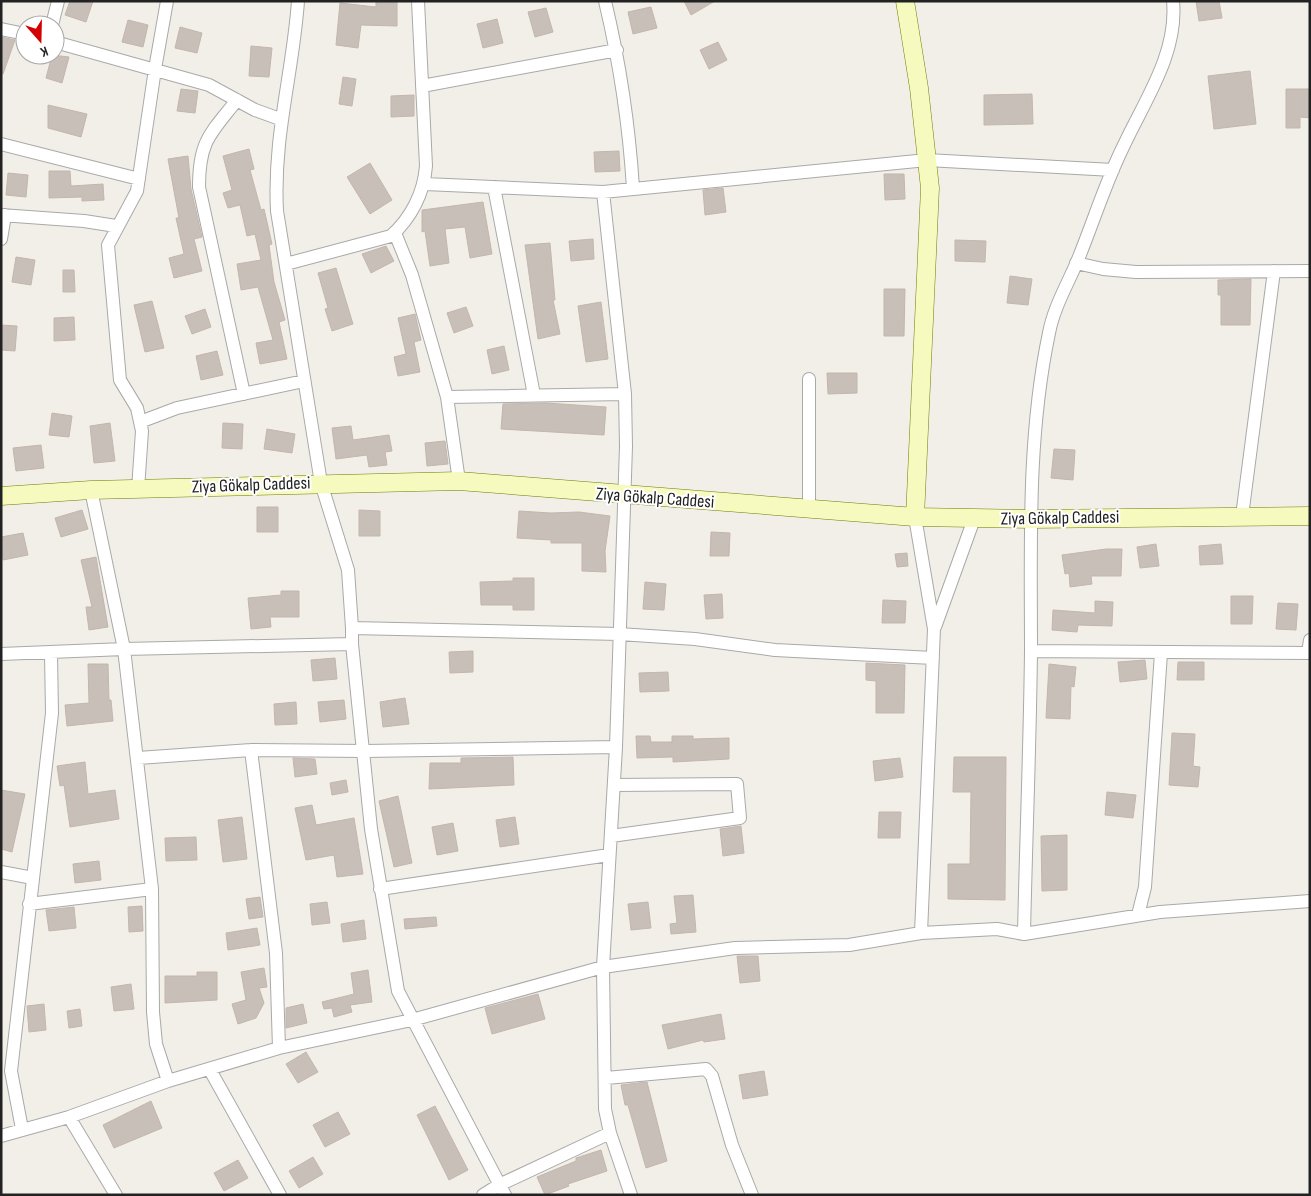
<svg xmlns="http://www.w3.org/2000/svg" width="1311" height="1196" viewBox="0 0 1311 1196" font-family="'Sofia Sans Condensed',sans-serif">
	<rect width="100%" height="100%" fill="#f2efe9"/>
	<path fill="#c7bfb8" stroke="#c4b6ab" d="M70 1H93L86 22 65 15Z
		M376 1H397V26L361 25 358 48 336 45 340 3 376 7Z
		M684 1H715L691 15Z
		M1196 1H1219L1222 18 1199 21Z
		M651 7 657 28 633 34 628 12Z
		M546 8 553 32 535 37 528 12Z
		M497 19 503 43 483 48 477 24Z
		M128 20 148 25 143 47 122 42Z
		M180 27 202 33 197 53 175 48Z
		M1 37 15 40 3 74H1Z
		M718 42 727 60 709 69 700 50Z
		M251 46 272 48 269 77 249 76Z
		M52 55 69 57 62 83 46 78Z
		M1250 71 1256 124 1214 129 1208 76Z
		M343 77 356 79 352 106 339 104Z
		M181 89 198 91 195 113 177 111Z
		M1286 89H1310V118L1300 117V128H1286Z
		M1032 94 1033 124 984 125V95Z
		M414 95V116L391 117V96Z
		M48 105 87 114 81 137 48 128Z
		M249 149 254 169 250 170 261 210 264 209 272 244 269 245 274 282 285 320 279 322 287 359 260 364 256 343 273 340 258 287 241 290 237 264 261 260 255 234 247 236 240 205 228 208 223 193 232 190 223 156Z
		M619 151 620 171 595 172 594 152Z
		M188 156 191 189 202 237 194 239 202 271 174 278 169 258 184 254 176 218H179L168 159Z
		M370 163 392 200 370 214 347 177Z
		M49 171H70L71 186 103 184 104 200 82 201V197L49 198Z
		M8 173 28 175 26 197 6 195Z
		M884 174H904L905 199 885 200Z
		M723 188 726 212 705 215 703 190Z
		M483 202 492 254 470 258 465 227 445 229 449 263 430 266 425 231 422 232V210Z
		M593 239 594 259 571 261 569 241Z
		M955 240 986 241 985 262 955 261Z
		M550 243 555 300H553L560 334 538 339 525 245Z
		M386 246 394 261 371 273 362 254Z
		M16 257 35 260 31 285 12 282Z
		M336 268 353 324 332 331 325 309 328 308 318 273Z
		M63 270H74L75 292H63Z
		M1010 276 1032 279 1028 305 1007 303Z
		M1251 279 1250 325H1221V295H1218V280Z
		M884 289H905L904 336H884Z
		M152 301 164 348 145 352 134 305Z
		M601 302 608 359 586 362 578 306Z
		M466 307 473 326 454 333 447 313Z
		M205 309 211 327 192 334 185 316Z
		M415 314 421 340 414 342 420 372 398 376 394 357 406 354 398 318Z
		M74 317 75 340 54 341V318Z
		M1 325 17 326 15 351 1 350Z
		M504 346 509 370 492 374 487 350Z
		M217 351 223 375 201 380 196 356Z
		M827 373H857V393L828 394Z
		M546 403 606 407 604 435 501 429 503 404Z
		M52 413 72 416 69 437 49 435Z
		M110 423 115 461 94 463 90 426Z
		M223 423 243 424 242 449 222 448Z
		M351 426 353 440 389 435 392 451 385 452 387 465 369 467 367 455 336 459 332 428Z
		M267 429 295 434 292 453 264 449Z
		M445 441 448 464 427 466 425 443Z
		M41 445 44 468 16 471 13 448Z
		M1054 449 1075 450 1073 480 1051 478Z
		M257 507H278V532H257Z
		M82 510 88 529 61 537 55 518Z
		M359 510 380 511V536H359Z
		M519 511 551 513 579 512 610 516 605 551 606 572 582 571V543H551V540L517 538Z
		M711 532 730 533 729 556H710Z
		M23 533 28 555 3 560 1 537Z
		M1156 544 1159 566 1140 568 1137 547Z
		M1221 544 1223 564 1200 565 1199 546Z
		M1106 549H1122L1121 576H1091L1092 584 1070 587 1069 573 1065 574 1062 555Z
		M907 553 908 566 897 567 895 554Z
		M96 557 108 627 89 630 86 607H92L81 560Z
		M513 578H534V610H513V605H481L480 582 513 581Z
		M645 582 666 584 664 610 643 609Z
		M281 591H299V617H270L271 627 251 629 248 598 281 595Z
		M722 594 723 618 706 619 704 595Z
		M1231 596H1253L1252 624H1231Z
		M883 600 906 601 905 623H882Z
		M1095 601 1113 602 1112 626 1078 625 1077 632 1052 630 1053 610 1095 613Z
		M1278 603 1298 604 1296 630 1276 629Z
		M473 651V672L450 673 449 652Z
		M335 658 337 679 313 681 311 660Z
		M1145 660 1147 679 1120 682 1118 662Z
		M1178 662H1204V680H1177Z
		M866 663 905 665 904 713H876V681L866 680Z
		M88 664H108L109 700H111L113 721 67 726 65 705 89 703Z
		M1049 664 1076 667 1074 687 1071 686 1070 719 1046 718Z
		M668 672 669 691 640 692 639 673Z
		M405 698 409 724 383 727 380 702Z
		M344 700 346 719 320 722 318 702Z
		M296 702 297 724 275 725 274 704Z
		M1172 733 1195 734 1193 766 1200 767 1198 787 1169 785Z
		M636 736H650L651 742H672V736H693V739L729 738V759L673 762V757L637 758Z
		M513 757 514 785 429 789 430 763H461V758Z
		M954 757H1006L1005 900 948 899V864H970L971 792H953Z
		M293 758 315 759 317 774 295 777Z
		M900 758 903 777 875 781 873 761Z
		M85 762 88 794 115 790 119 819 70 827 64 785 60 786 57 766Z
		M346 780 348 792 332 795 330 783Z
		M1 790 25 794 12 852 1 849Z
		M1107 792 1136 795 1133 818 1105 815Z
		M398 796 412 863 394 867 379 801Z
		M312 805 316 825 354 818 363 874 337 877 334 855 306 860 295 808Z
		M879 812H901L900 838H878Z
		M242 817 247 859 223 862 218 820Z
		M515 817 519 844 500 847 496 820Z
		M453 823 458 851 437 855 432 827Z
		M741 826 744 853 723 856 720 829Z
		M1067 835V890L1042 891 1041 836Z
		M196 837 197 860 166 861 165 838Z
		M99 861 101 880 75 883 73 864Z
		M693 895 696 932 671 934 670 924 677 923 674 896Z
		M260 897 263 917 249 919 246 899Z
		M327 902 330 923 312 925 310 904Z
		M648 902 651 928 631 930 628 904Z
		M142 906 143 931 129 932 128 907Z
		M74 907 76 928 49 931 46 910Z
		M436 917 437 926 405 929 404 919Z
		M364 920 366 939 343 942 341 924Z
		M257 928 260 945 228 950 226 933Z
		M737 956H758L760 981 740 983Z
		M264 968 267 987 259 988 264 1003 256 1018 238 1024 232 1004 246 1000 241 972Z
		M368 970 372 1002 350 1005 352 1012 334 1017 332 1008 324 1009 322 1002 354 994 351 973Z
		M197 972H217V1000L165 1003V976H197Z
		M131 984 134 1009 114 1011 111 987Z
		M538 994 545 1019 492 1034 485 1008Z
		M44 1004 46 1030 29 1032 27 1006Z
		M303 1004 307 1023 286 1028V1008Z
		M80 1009 82 1026 69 1028 67 1011Z
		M721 1014 725 1039 704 1042 703 1040 668 1049 662 1025Z
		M306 1052 318 1072 298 1083 286 1064Z
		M764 1071 768 1095 743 1099 739 1075Z
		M647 1082 667 1161 646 1168 628 1105H625L621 1085Z
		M151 1101 162 1128 114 1148 103 1125Z
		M435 1106 468 1170 449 1180 417 1115Z
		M338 1112 350 1134 325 1147 313 1125Z
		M601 1150 607 1171 568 1184 569 1186 545 1195 537 1177 576 1161V1158Z
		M313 1157 323 1174 299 1188 289 1171Z
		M238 1160 248 1178 224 1191 214 1173Z"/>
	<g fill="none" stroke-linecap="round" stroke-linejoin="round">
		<defs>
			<path id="street" d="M298 1C293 73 273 136 277 211L321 483 348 570 352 628
				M605 1C620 64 629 124 633 188
				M52 25 58 1
				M1 29 25 34
				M55 42 209 85 255 110 280 119
				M422 86 617 50
				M237 100C210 134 199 141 199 187L244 394
				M1 144 139 179
				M425 184 603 192 927 160 1113 170
				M494 187 534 395
				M603 192 625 394 626 446 616 747 603 967 605 1109 610 1133 631 1195
				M1 215 84 221 116 226
				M395 233 412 275 447 397 459 481
				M1 239 5 215
				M1076 263 1103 269 1136 272 1310 271
				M286 264 391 236C411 218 424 193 426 166L418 1
				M809 379V510
				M447 397 625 394
				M140 422 177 408 304 381
				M138 489 142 431 137 408 120 380 108 245 137 191 155 69 167 1
				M91 490 124 649 152 889 153 1012 156 1044 168 1081
				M1242 516 1274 271
				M915 517 934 629 921 933
				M935 627 974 519
				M352 644 371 829 398 991 505 1195
				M1031 651 1310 653
				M1308 653 1310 640
				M1 654 124 649 352 644V628L619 634 695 639 775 650 933 658
				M251 750 276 953 279 1048
				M138 758 251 750 365 751 616 747
				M611 836 740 818 737 784 614 785
				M1 872 33 878
				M380 889 609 855
				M29 904 152 889
				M1138 915 1145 887 1161 653
				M1024 934C1026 839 1030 745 1031 650 1031 544 1027 437 1049 333 1054 306 1069 282 1079 257 1094 220 1106 181 1124 145 1145 100 1178 53 1173 1
				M210 1070 280 1195
				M606 1078 706 1069 712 1076 732 1145 752 1195
				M69 1117 116 1195
				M22 1129 11 1071 52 713 51 654
				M1 1136 69 1117 168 1081 279 1048 412 1020 603 967 735 948 849 945 921 933 997 929 1024 934 1160 912 1310 901
				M483 1195 499 1185 610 1133"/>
			<path id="secondary" d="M905 1 919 88 930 188 915 517
				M1 496 91 490 459 481 915 517 1030 519 1310 516"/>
		</defs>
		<use href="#street" stroke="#a9a9a9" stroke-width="14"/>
		<use href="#secondary" stroke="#707d05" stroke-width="19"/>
		<use href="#street" stroke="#fff" stroke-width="12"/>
		<use href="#secondary" stroke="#f7fabf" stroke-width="18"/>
	</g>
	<g text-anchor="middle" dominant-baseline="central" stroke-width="4" stroke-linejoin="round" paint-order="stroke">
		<g font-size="18" fill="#222" stroke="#fff">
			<text transform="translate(251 485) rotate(-2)">Ziya Gökalp Caddesi</text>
			<text transform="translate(655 498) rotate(4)">Ziya Gökalp Caddesi</text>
			<text transform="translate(1060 518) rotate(-1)">Ziya Gökalp Caddesi</text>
		</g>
	</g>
	<rect width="1311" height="1196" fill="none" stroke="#222222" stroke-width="5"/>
	<g transform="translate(40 40) rotate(160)"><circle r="24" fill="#ffffff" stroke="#a7a7a7"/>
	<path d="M0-4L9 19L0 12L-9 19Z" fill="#d40000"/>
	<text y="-8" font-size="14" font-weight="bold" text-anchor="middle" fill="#222222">K</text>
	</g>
</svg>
